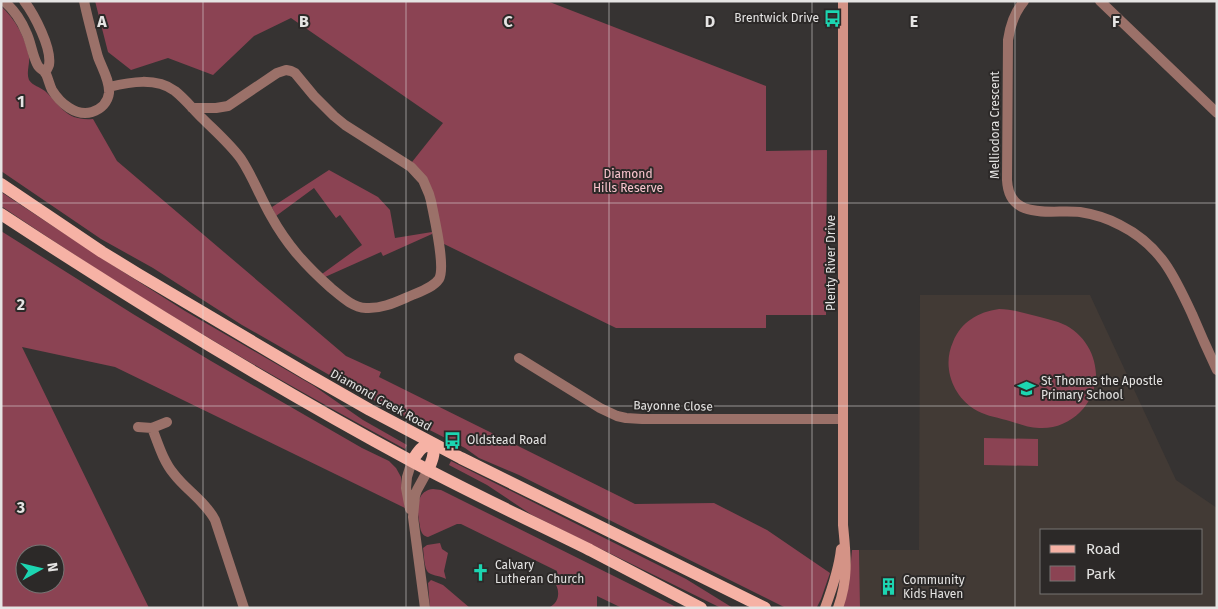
<svg xmlns="http://www.w3.org/2000/svg" width="1218" height="609" viewBox="0 0 1218 609" font-family="'Fira Sans',sans-serif">
	<rect width="100%" height="100%" fill="#363332"/>
	<path fill="#423a35" fill-rule="evenodd" d="M920 295H1090L1176 480 1217 508V608H860L859 550H919ZM1042 530H1202V593H1042Z"/>
	<path fill="#8b4353" fill-rule="evenodd" d="M95 1H547L766 86V151L827 150 826 315H766V328H616L442 243 434 196 412 162 443 123 291 18 254 36 213 75 168 58 131 70 108 52Z
		M1 6C15 19 26 38 29 57 30 64 26 72 29 80 33 86 40 87 45 91 62 107 66 121 93 119L117 161 346 356 381 372 379 377 635 504 714 503 767 530 830 573 821 599 817 607 786 608 519 475 479 458 465 448 408 419 359 392 242 325 153 268 101 239 1 171Z
		M329 170 378 197 390 210 395 238 432 232V234L383 256 381 252 325 277 322 274 362 245 340 215 336 218 314 188 276 216 272 207Z
		M1 192 106 261 185 311 314 386 363 420 407 445 405 449C305 395 206 338 109 277 73 254 37 230 1 206Z
		M1 231 133 314 211 361 362 448 389 461 396 468 401 477 405 508 115 367 22 347 149 608H1ZM25 554H55V584H25Z
		M999 309C1012 309 1024 313 1036 316 1044 318 1051 320 1058 322 1081 330 1095 351 1096 374 1096 405 1069 430 1039 428 1028 428 1017 423 1006 420 995 417 983 415 974 409 952 395 942 366 953 342 961 322 978 312 999 309Z
		M984 438 1038 439V466L984 465Z
		M451 461 686 579 733 608H721L532 515 487 485 449 465Z
		M433 489 441 490 678 608H622L597 596V608H548C560 603 561 590 553 580L557 571 461 524H457L428 537C425 536 424 536 422 533 420 530 420 525 419 521 417 508 416 491 433 489Z
		M440 543 442 549 448 553 444 571 446 579C441 576 434 576 429 573 424 570 424 554 423 548L427 545Z
		M852 550H859L860 608H842L849 584Z
		M431 580 443 585 470 608H430L428 583Z"/>
	<g fill="none" stroke-linecap="round" stroke-linejoin="round">
		<path stroke="#9b7169" stroke-width="10" d="M4 1C13 9 21 20 26 32 31 42 32 54 37 64 39 69 42 69 45 72 48 77 49 84 52 90 60 103 76 117 92 112 101 109 108 102 109 93 110 81 102 68 98 57 93 38 88 20 84 1
			M24 1C34 14 52 48 49 65 48 68 46 71 45 73
			M1024 1C1014 13 1010 26 1008 40L1007 180C1009 222 1052 209 1080 212 1093 214 1107 218 1120 225 1160 245 1174 275 1192 314 1200 333 1208 351 1217 370
			M1100 1 1217 113
			M109 87C130 82 156 77 175 91 185 99 193 109 202 118 215 131 230 144 241 159 253 177 260 197 271 216 287 245 306 266 331 288 342 297 352 307 366 308 382 309 396 302 410 296 419 292 433 288 439 279 446 267 434 217 431 201L429 194 423 180 411 167 345 125 334 116 314 96 295 73 291 71 286 70 277 73 228 106 216 108H192
			M519 358 600 408 617 416 626 418 642 419H843
			M138 427 152 428 167 422
			M152 428C158 443 163 461 174 474 186 490 205 501 215 520L244 608
			M410 509 406 488 407 477 412 461
			M425 608 413 517 415 496 417 490 428 470"/>
		<path stroke="#d49386" stroke-width="10" d="M825 608C832 589 839 569 841 549
			M838 608C849 577 846 556 843 525V1"/>
		<path stroke="#f6b2a5" stroke-width="12" d="M1 184 102 252 138 274 307 374 370 410 461 458 765 608
			M1 214C135 302 272 386 413 462 471 493 531 521 590 550 627 569 664 589 701 608
			M412 461C419 451 420 446 433 444 435 454 432 461 428 470"/>
	</g>
	<path fill="none" stroke="#e5e4e3" stroke-width="1" stroke-opacity="0.55" d="M203 1V608M406 1V608M609 1V608M812 1V608M1015 1V608M1 203H1217M1 406H1217"/>
	<defs>
		<symbol id="bus-bare" viewBox="-9 -9 18 18"><path d="M-5-6H5V4H4V6H2V4H-2V6H-4V4H-5ZM-3.5-4V0h7V-4ZM-3.5 1.2v1.5H-2V1.2ZM2 1.2v1.5H3.5V1.2Z" fill="#1cd5b1" stroke="#2c2928" stroke-width="2.5" paint-order="stroke"/></symbol>
		<symbol id="school-bare" viewBox="-9 -9 18 18"><path d="M0-5L7-2L0 1L-7-2ZM-4 1L0 2.5L4 1V4Q0 6-4 4Z" fill="#1cd5b1" stroke="#2c2928" stroke-width="2.5" paint-order="stroke"/></symbol>
		<symbol id="church-bare" viewBox="-9 -9 18 18"><path d="M-1.2-6h2.4v3.5h3.3v2.4h-3.3V6h-2.4V-.1h-3.3v-2.4h3.3Z" fill="#1cd5b1" stroke="#2c2928" stroke-width="2.5" paint-order="stroke"/></symbol>
		<symbol id="building-bare" viewBox="-9 -9 18 18"><path d="M-4-6H4V6H1V3H-1V6H-4ZM-2.5-4.3h1.7v1.8h-1.7ZM.8-4.3h1.7v1.8H.8ZM-2.5-1h1.7V.8h-1.7ZM.8-1h1.7V.8H.8Z" fill="#1cd5b1" stroke="#2c2928" stroke-width="2.5" paint-order="stroke"/></symbol>
	</defs>
	<g fill-rule="evenodd">
		<use href="#bus-bare" x="820" y="6" width="25" height="25"/>
		<use href="#school-bare" x="1014" y="376" width="25" height="25"/>
		<use href="#bus-bare" x="440" y="428" width="25" height="25"/>
		<use href="#church-bare" x="468" y="560" width="25" height="25"/>
		<use href="#building-bare" x="876" y="574" width="25" height="25"/>
	</g>
	<g text-anchor="middle" dominant-baseline="central" stroke-width="4" stroke-linejoin="round" paint-order="stroke">
		<g font-size="12" fill="#e5e4e3" stroke="#2c2928" text-anchor="start">
			<text x="819" y="18" text-anchor="end">Brentwick Drive</text>
			<text x="1041" y="381">St Thomas the Apostle<tspan x="1041" dy="14">Primary School</tspan></text>
			<text x="467" y="440">Oldstead Road</text>
			<text x="495" y="565">Calvary<tspan x="495" dy="14">Lutheran Church</tspan></text>
			<text x="903" y="580">Community<tspan x="903" dy="14">Kids Haven</tspan></text>
		</g>
		<g font-size="12" fill="#e5e4e3" stroke="#2c2928">
			<text transform="translate(995 125) rotate(-90)">Melliodora Crescent</text>
			<text transform="translate(831 263) rotate(-90)">Plenty River Drive</text>
			<text transform="translate(381 400) rotate(29)">Diamond Creek Road</text>
			<text transform="translate(673 406) rotate(1)">Bayonne Close</text>
		</g>
		<g font-size="12" fill="#f9c5ce" stroke="#2c2928">
			<text x="628" y="174">Diamond<tspan x="628" dy="14">Hills Reserve</tspan></text>
		</g>
	</g>
	<g font-size="16" text-anchor="middle" font-weight="bold" fill="#e5e4e3" stroke="#2c2928" stroke-width="4" stroke-linejoin="round" paint-order="stroke">
		<text x="102" y="27">A</text>
		<text x="304" y="27">B</text>
		<text x="508" y="27">C</text>
		<text x="710" y="27">D</text>
		<text x="914" y="27">E</text>
		<text x="1116" y="27">F</text>
		<text x="21" y="107">1</text>
		<text x="21" y="310">2</text>
		<text x="21" y="513">3</text>
	</g>
	<rect width="1218" height="609" fill="none" stroke="#e5e4e3" stroke-width="5"/>
	<rect x="1040" y="529" width="162" height="65" fill="#2c2928" stroke="#767473"/>
	<rect x="1050" y="545" width="25" height="8" fill="#f6b2a5" stroke="#767473"/>
	<text x="1086" y="554" font-size="15" fill="#e5e4e3">Road</text>
	<rect x="1050" y="566" width="25" height="15" fill="#8b4353" stroke="#767473"/>
	<text x="1086" y="579" font-size="15" fill="#e5e4e3">Park</text>
	<g transform="translate(40 569) rotate(82)"><circle r="24" fill="#2c2928" stroke="#767473"/>
	<path d="M0-4L9 19L0 12L-9 19Z" fill="#1cd5b1"/>
	<text y="-8" font-size="14" font-weight="bold" text-anchor="middle" fill="#e5e4e3">N</text>
	</g>
</svg>
